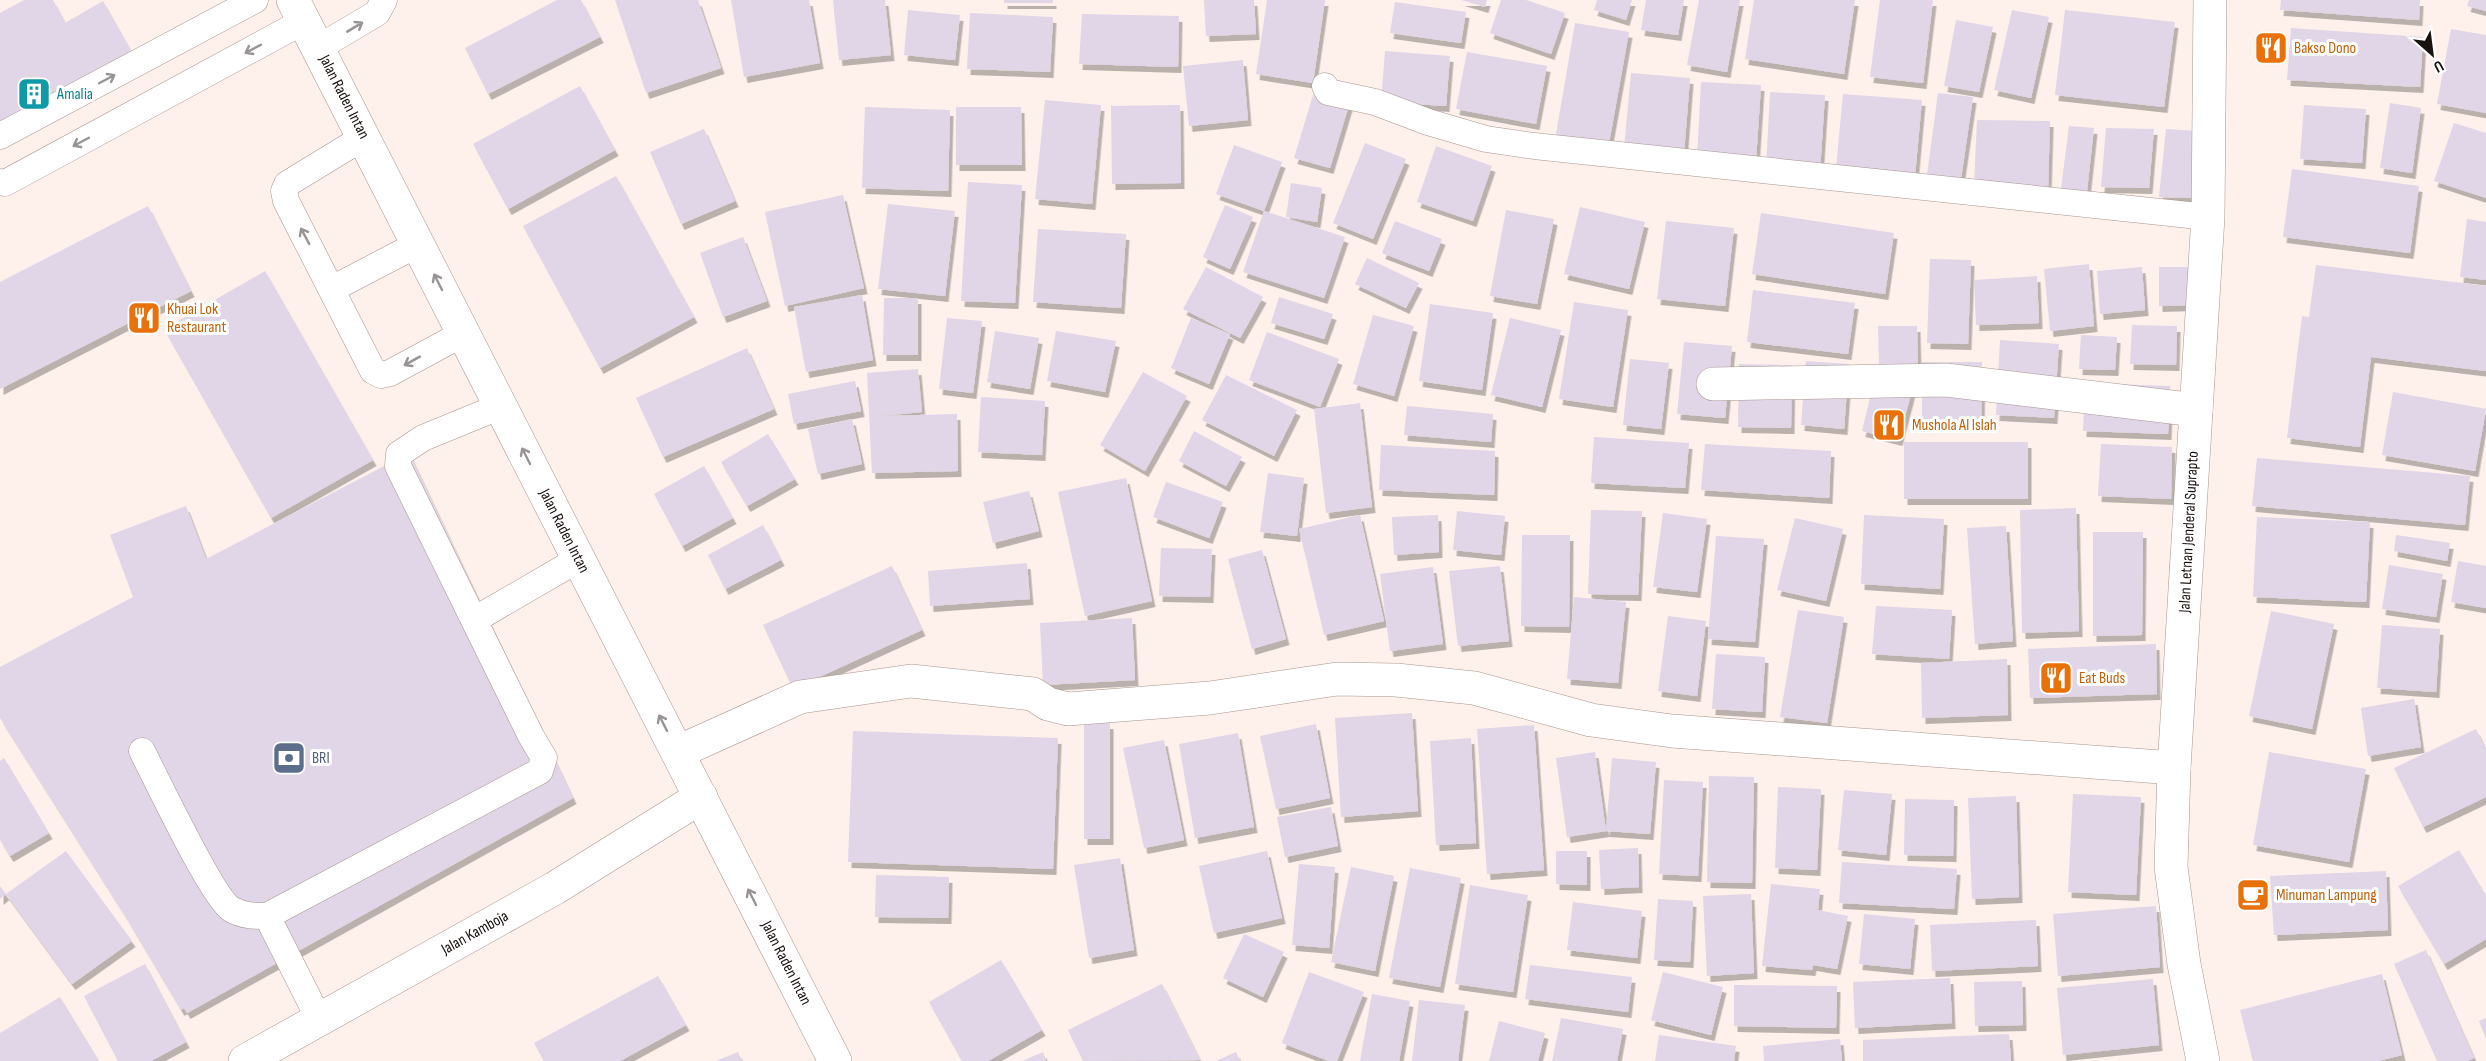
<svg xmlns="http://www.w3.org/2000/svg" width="2486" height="1061" viewBox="0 0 2486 1061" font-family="'Sofia Sans Condensed',sans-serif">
	<defs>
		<filter id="shadow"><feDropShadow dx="3.5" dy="6" stdDeviation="0" flood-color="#0004"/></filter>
	</defs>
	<rect width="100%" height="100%" fill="#fef0eb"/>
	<path fill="#e1d5e8" filter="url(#shadow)" d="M24 0H53L65 23 103 1 134 56 0 133V13Z
		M557 0H581L600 37 488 94 465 48Z
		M615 0H698L721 68 646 93Z
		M731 0H809L820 63 744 77Z
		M833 0H885L891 55 839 60Z
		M1004 0H1053V3H1004Z
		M1204 0H1254L1256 34 1206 36Z
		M1267 0H1325L1313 83 1256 74Z
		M1461 0H1487L1485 7Z
		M1501 0H1526L1565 13 1551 54 1490 33Z
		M1597 0H1632L1626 20 1594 10Z
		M1646 0H1684L1678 35 1641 30Z
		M1699 0H1740L1727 72 1687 65Z
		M1754 0H1855L1844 74 1745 59Z
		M1880 0H1933L1923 83 1870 77Z
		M2281 0H2420L2419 20 2280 10Z
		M2469 0H2486V11L2467 6Z
		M1395 2 1466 12 1461 43 1390 33Z
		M908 10 960 15 955 60 904 55Z
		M2012 10 2049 17 2031 98 1994 90Z
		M2065 10 2175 22 2164 107 2055 95Z
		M970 13 1053 17 1050 72 967 69Z
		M1082 14 1179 16 1178 67 1079 64Z
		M1956 20 1993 27 1979 92 1944 86Z
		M1575 23 1629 32 1608 149 1555 140Z
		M2291 28 2423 37 2420 87 2287 80Z
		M2451 29 2486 35V113L2437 104Z
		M1385 51 1450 56 1446 106 1381 102Z
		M1467 52 1547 66 1536 124 1456 109Z
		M1243 60 1248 120 1189 126 1183 66Z
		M1631 73 1690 78 1684 154 1624 149Z
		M1701 82 1761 85 1756 161 1697 158Z
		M580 86 615 150 508 209 473 144Z
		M1770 92 1825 95 1820 171 1766 168Z
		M1938 93 1973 97 1961 179 1927 175Z
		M1843 94 1922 100 1915 176 1836 168Z
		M1313 95 1349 105 1330 168 1294 158Z
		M1045 100 1101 105 1092 204 1035 199Z
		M2390 103 2421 108 2412 173 2380 168Z
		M1180 105 1181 183 1112 184 1111 106Z
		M2304 105 2366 109 2362 163 2300 159Z
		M865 107 950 110 948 191 862 188Z
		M956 107H1021L1022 165H956Z
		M1977 120 2050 121 2048 190 1974 188Z
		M2454 123 2486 133V198L2434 181Z
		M2069 126 2094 128 2087 191 2061 189Z
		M2106 128 2154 129 2149 188 2101 187Z
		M704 129 735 201 681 224 650 152Z
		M2166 129 2198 131 2191 198 2159 197Z
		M1365 143 1406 159 1373 239 1333 223Z
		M1234 145 1282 162 1264 211 1216 194Z
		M1436 146 1492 166 1473 221 1417 202Z
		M2292 169 2419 186 2410 253 2283 237Z
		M616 176 694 317 600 368 523 226Z
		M968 182 1022 185 1015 303 961 301Z
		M1291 183 1322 188 1317 222 1286 217Z
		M843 195 864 288 785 306 765 212Z
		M888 204 955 211 945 296 878 289Z
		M1225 205 1253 217 1230 269 1203 257Z
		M148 206 191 291 0 389V282Z
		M1580 207 1645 222 1629 289 1564 274Z
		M1506 210 1554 219 1537 304 1490 296Z
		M1264 211 1345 237 1324 298 1243 272Z
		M1761 213 1894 233 1885 294 1752 274Z
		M2467 219 2486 222V280L2460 277Z
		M1395 221 1442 239 1429 271 1382 253Z
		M1666 221 1734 228 1725 306 1657 299Z
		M1038 229 1126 234 1121 308 1033 302Z
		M743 237 767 301 723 317 700 253Z
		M1367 258 1419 283 1406 308 1355 284Z
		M1930 259 1971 260 1968 344 1927 343Z
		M2089 264 2094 326 2050 331 2044 269Z
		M2316 265 2486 286V371L2371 357 2360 447 2287 438 2302 316 2309 317Z
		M1206 267 1263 297 1240 338 1183 309Z
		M2142 267 2145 310 2100 314 2097 271Z
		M2159 267H2190L2191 305 2159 306Z
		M265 271 373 460 271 518 164 329Z
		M2037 276 2039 323 1976 325 1974 280Z
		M1753 290 1855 303 1848 354 1747 342Z
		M862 295 873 360 806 372 794 307Z
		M1279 297 1333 314 1324 339 1271 323Z
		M884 298H918V355H883Z
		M1574 302 1628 310 1613 407 1559 399Z
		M1430 304 1493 313 1482 390 1419 381Z
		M1373 315 1414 326 1394 396 1353 384Z
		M947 318 982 321 973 393 939 389Z
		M1191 318 1230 334 1209 384 1171 368Z
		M1510 318 1561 330 1542 407 1491 395Z
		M2132 325 2177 326 2176 365 2130 364Z
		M1878 326H1917L1918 365H1879Z
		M995 331 1039 338 1030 389 987 382Z
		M1056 331 1116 341 1105 392 1047 381Z
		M1267 332 1339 359 1320 407 1249 380Z
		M2081 335 2117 337 2115 370 2079 369Z
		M2000 340 2059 344 2054 418 1996 415Z
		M1684 342 1732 346 1725 418 1677 414Z
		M747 348 774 409 663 457 636 398Z
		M1630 359 1669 363 1661 429 1623 425Z
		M1806 361 1849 364 1844 429 1801 425Z
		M1922 362H1982L1981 425H1922Z
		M1739 364 1792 365 1791 428 1738 427Z
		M918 369 922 412 881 416 957 414 958 471 872 473 867 373Z
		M1143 372 1187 396 1145 471 1100 445Z
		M1226 375 1297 410 1274 456 1202 420Z
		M855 381 861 411 794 424 788 394Z
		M1874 381 1912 390 1899 440 1862 431Z
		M2085 383 2170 386 2168 434 2083 431Z
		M2393 392 2486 409 2475 471 2382 455Z
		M981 397 1045 401 1042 455 978 452Z
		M1360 403 1372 507 1326 513 1314 409Z
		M1407 406 1493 414 1491 442 1404 435Z
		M852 419 862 464 818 474 808 429Z
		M1194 431 1242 457 1226 486 1179 461Z
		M768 434 795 479 747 506 721 462Z
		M1594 437 1689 443 1685 488 1591 483Z
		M1904 442H2028V499H1904Z
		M1705 444 1831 451 1829 498 1701 490Z
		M2101 444 2172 447 2171 499 2098 496Z
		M1381 445 1495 451 1494 495 1379 490Z
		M409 453 573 798 187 1013 184 1008 181 1010 124 914 0 718V667L133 597 110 535 186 506 206 559Z
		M2257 458 2470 476 2465 525 2252 506Z
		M704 466 733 518 682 546 654 494Z
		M1268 473 1304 478 1297 536 1260 532Z
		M1126 478 1152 601 1085 616 1058 492Z
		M1166 482 1223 502 1209 538 1153 517Z
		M1029 491 1039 531 993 543 983 502Z
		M2076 508 2079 631 2022 633 2020 510Z
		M1591 510 1642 511 1638 595 1588 594Z
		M1457 511 1505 516 1501 555 1453 550Z
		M1663 513 1707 519 1697 592 1653 587Z
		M1360 515 1384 621 1324 635 1299 529Z
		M1438 515 1439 552 1394 555 1392 517Z
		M1864 515 1944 519 1940 589 1861 584Z
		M2257 517 2370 522 2366 602 2253 597Z
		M1795 518 1843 529 1826 601 1777 590Z
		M763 525 781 560 725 589 708 555Z
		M2006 526 2013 641 1975 644 1967 528Z
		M2093 532H2143L2142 635 2093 636Z
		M1522 535H1570L1569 627 1521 626Z
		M2396 535 2450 543 2447 561 2394 551Z
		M1716 536 1764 539 1755 642 1708 639Z
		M1161 548 1212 549 1210 597 1159 596Z
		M1262 550 1286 639 1252 649 1228 559Z
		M2458 561 2486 566V608L2451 602Z
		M1027 563 1030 599 930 606 928 571Z
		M2389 565 2443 574 2436 617 2382 609Z
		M892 566 922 630 793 689 763 625Z
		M1500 566 1509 641 1458 646 1449 571Z
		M1433 567 1443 644 1390 651 1380 574Z
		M1574 597 1626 602 1618 683 1567 679Z
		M1876 606 1952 610 1949 659 1872 654Z
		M1798 610 1844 617 1827 723 1780 717Z
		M2271 611 2334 624 2312 729 2249 716Z
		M1668 616 1706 621 1697 696 1658 691Z
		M1132 618 1135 680 1043 685 1040 623Z
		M2382 625 2440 629 2436 692 2377 688Z
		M2156 644 2157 694 2030 698 2028 649Z
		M1716 654 1765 657 1762 712 1712 709Z
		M2007 659 2008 715 1922 718 1921 663Z
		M2414 699 2421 747 2368 756 2361 708Z
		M1412 713 1418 811 1341 817 1335 718Z
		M1084 723H1110V839H1084Z
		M1316 724 1330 798 1276 809 1260 736Z
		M1534 725 1544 870 1487 874 1477 729Z
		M2476 729 2486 751V797L2423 827 2394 768Z
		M853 731 1058 738 1053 869 848 862Z
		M1238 733 1254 827 1195 838 1179 744Z
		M1471 738 1476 843 1436 845 1430 741Z
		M1164 740 1184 840 1144 848 1123 748Z
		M1595 752 1606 831 1567 837 1556 758Z
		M2269 752 2366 769 2349 862 2253 845Z
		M4 758 49 833 10 856 0 840V761Z
		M1612 758 1656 762 1650 834 1606 831Z
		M1709 776 1754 777 1752 883 1707 882Z
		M1664 780 1703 782 1698 876 1659 874Z
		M1778 787 1821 789 1817 870 1775 868Z
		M1844 790 1892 794 1886 855 1838 850Z
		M2073 794 2141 797 2136 895 2068 892Z
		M2016 796 2019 897 1972 899 1968 798Z
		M1905 799 1954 800 1953 856 1904 855Z
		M1331 807 1338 846 1285 857 1277 817Z
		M1638 848 1639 887 1601 889 1599 850Z
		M2459 850 2486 896V939L2444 964 2398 886Z
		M66 851 132 941 72 984 6 894Z
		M1267 851 1282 918 1214 933 1199 866Z
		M1556 851H1587V885L1556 884Z
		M1120 858 1134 950 1089 958 1074 865Z
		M1842 862 1957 869 1954 909 1839 903Z
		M1299 864 1335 867 1329 948 1292 945Z
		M1351 867 1394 876 1375 971 1331 962Z
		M1410 868 1461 878 1440 987 1389 978Z
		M2386 871 2388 930 2274 935 2270 876Z
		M876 875 949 877 948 918 875 917Z
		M1771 884 1820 889 1818 910 1848 916 1837 969 1813 965 1812 970 1762 966Z
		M1470 885 1528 895 1513 992 1455 984Z
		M0 886 6 894 0 899Z
		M1751 894 1754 973 1707 976 1703 896Z
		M1658 899 1693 901 1690 962 1654 960Z
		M1573 902 1642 911 1637 958 1567 950Z
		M2156 906 2160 967 2058 976 2053 914Z
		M1864 914 1915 919 1910 969 1859 964Z
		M2036 920 2038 966 1932 971 1930 925Z
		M1244 934 1284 952 1263 997 1223 978Z
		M2426 950 2474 1058 2467 1061H2437L2394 964Z
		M1001 960 1042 1030 988 1061H962L929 1002Z
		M145 964 186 1042 151 1061H118L84 996Z
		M1530 965 1632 977 1628 1012 1525 999Z
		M1309 972 1364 992 1337 1061H1329L1282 1043Z
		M1663 972 1723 987 1711 1035 1651 1020Z
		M2382 974 2402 1055 2378 1061H2253L2240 1010Z
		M658 976 686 1025 620 1061H544L534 1043Z
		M1950 978 1952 1023 1855 1028 1853 982Z
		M2153 979 2159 1045 2063 1055 2057 988Z
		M2022 981 2023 1025 1975 1026 1974 982Z
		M1162 984 1200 1060 1083 1061 1068 1030Z
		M1734 985 1837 986 1836 1028 1734 1026Z
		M1372 994 1410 1001 1399 1061H1360Z
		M60 997 99 1061H0V1033Z
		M1419 1000 1465 1005 1458 1061H1412Z
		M1561 1018 1623 1029 1617 1061H1552Z
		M2486 1018V1039L2479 1021Z
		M1499 1021 1545 1033 1538 1061H1489Z
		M2009 1034 2011 1061H1863V1040Z
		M1659 1035 1736 1046 1734 1061H1655Z
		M1840 1039 1842 1061H1764L1763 1046Z
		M738 1052 742 1061H716Z
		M1043 1052 1046 1061H1022Z
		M1236 1052 1240 1061H1216Z"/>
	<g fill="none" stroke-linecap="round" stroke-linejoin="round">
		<defs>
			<path id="service" d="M318 48 377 13 384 0
				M1325 86 1328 92 1375 102 1428 122 1486 139 1534 146 2208 217
				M0 136 255 0
				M364 137 287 184 284 191 286 201 373 371 381 375 390 373 464 333
				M0 182 5 183 304 21
				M332 289 418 244
				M474 620 579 559
				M142 751C156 778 212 897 231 909 243 916 254 916 267 916
				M319 1019 267 916 540 771 544 758 531 736 398 466 399 454 423 438 501 406"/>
			<path id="minor" d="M1713 384 1946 380 2196 410
				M678 752 800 697 911 681 1033 694 1048 704 1068 709 1210 698 1337 679 1396 680 1474 688 1591 720 1672 731 2174 768"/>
			<path id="tertiary" d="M245 1061 555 888 701 797
				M2203 1061 2184 964 2171 867 2174 768 2208 217 2210 0"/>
			<path id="primary" d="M293 0 835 1061"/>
		</defs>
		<use href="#service" stroke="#a9948c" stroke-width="27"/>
		<use href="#minor" stroke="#a9948c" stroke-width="34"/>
		<use href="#tertiary" stroke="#a9948c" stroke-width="34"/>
		<use href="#primary" stroke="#a9948c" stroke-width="34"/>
		<use href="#service" stroke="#fff" stroke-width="26"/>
		<use href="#minor" stroke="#fff" stroke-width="33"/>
		<use href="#tertiary" stroke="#fff" stroke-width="33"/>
		<use href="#primary" stroke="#fff" stroke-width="33"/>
	</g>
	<defs><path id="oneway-shaft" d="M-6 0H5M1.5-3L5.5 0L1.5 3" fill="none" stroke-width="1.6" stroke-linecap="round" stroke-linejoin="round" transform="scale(1.5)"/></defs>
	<g stroke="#989493">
		<use href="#oneway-shaft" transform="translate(355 27) rotate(-31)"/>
		<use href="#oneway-shaft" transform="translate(253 49) rotate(152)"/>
		<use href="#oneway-shaft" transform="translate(107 79) rotate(-28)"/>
		<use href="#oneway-shaft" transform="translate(81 142) rotate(152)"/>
		<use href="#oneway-shaft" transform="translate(305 236) rotate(-118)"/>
		<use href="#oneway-shaft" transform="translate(438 282) rotate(-117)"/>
		<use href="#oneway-shaft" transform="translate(412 361) rotate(151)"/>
		<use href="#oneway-shaft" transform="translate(526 456) rotate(-117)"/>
		<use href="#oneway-shaft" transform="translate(663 723) rotate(-117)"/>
		<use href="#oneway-shaft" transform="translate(752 897) rotate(-117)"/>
	</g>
	<defs>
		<symbol id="restaurant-square" viewBox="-11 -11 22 22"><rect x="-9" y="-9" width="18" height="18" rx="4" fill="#e8710a" stroke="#fff"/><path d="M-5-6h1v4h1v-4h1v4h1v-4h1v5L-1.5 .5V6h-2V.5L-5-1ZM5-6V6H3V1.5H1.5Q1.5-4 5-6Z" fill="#fff"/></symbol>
		<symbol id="building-square" viewBox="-11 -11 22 22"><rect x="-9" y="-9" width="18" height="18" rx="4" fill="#0f9aa8" stroke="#fff"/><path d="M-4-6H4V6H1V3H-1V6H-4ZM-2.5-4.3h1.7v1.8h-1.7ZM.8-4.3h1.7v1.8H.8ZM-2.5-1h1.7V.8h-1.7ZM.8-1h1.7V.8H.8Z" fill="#fff"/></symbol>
		<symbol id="bank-square" viewBox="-11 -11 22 22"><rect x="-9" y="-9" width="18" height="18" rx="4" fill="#5c6f8a" stroke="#fff"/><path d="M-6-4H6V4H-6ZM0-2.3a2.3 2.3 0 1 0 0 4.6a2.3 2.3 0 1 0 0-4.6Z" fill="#fff"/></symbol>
		<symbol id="cafe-square" viewBox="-11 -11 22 22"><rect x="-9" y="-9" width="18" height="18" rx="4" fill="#e8710a" stroke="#fff"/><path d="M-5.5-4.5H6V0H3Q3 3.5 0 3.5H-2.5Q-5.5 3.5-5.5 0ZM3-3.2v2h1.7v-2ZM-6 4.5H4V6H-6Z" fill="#fff"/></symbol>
	</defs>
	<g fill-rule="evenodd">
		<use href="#restaurant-square" x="2252" y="29" width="38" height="38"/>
		<use href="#building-square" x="15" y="75" width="38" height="38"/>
		<use href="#restaurant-square" x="125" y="299" width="38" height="38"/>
		<use href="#restaurant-square" x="1870" y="406" width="38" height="38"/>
		<use href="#restaurant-square" x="2037" y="659" width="38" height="38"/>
		<use href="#bank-square" x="270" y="739" width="38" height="38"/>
		<use href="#cafe-square" x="2234" y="876" width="38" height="38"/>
	</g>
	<g text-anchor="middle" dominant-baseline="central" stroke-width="6" stroke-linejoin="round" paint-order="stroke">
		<g font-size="16" fill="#c56008" stroke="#fff" text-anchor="start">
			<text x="2294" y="48">Bakso Dono</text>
			<text x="167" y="309">Khuai Lok<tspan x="167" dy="18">Restaurant</tspan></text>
			<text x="1912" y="425">Mushola Al Islah</text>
			<text x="2079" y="678">Eat Buds</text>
			<text x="2276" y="895">Minuman Lampung</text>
		</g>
		<g font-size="16" fill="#0d838f" stroke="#fff" text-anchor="start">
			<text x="57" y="94">Amalia</text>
		</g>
		<g font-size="16" fill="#1a120f" stroke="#fff">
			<text transform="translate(344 97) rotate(63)">Jalan Raden Intan</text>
			<text transform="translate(564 531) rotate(63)">Jalan Raden Intan</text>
			<text transform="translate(2189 532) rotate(-87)">Jalan Letnan Jenderal Suprapto</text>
			<text transform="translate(475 933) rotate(-29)">Jalan Kamboja</text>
			<text transform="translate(786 963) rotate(63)">Jalan Raden Intan</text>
		</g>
		<g font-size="16" fill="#4e5e75" stroke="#fff" text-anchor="start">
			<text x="312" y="758">BRI</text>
		</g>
	</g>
	<g transform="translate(2432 54) rotate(152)" stroke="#ffffff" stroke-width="4.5" paint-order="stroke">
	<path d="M0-4.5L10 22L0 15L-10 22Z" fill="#1a120f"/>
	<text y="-9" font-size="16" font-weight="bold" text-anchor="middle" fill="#1a120f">U</text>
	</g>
</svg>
